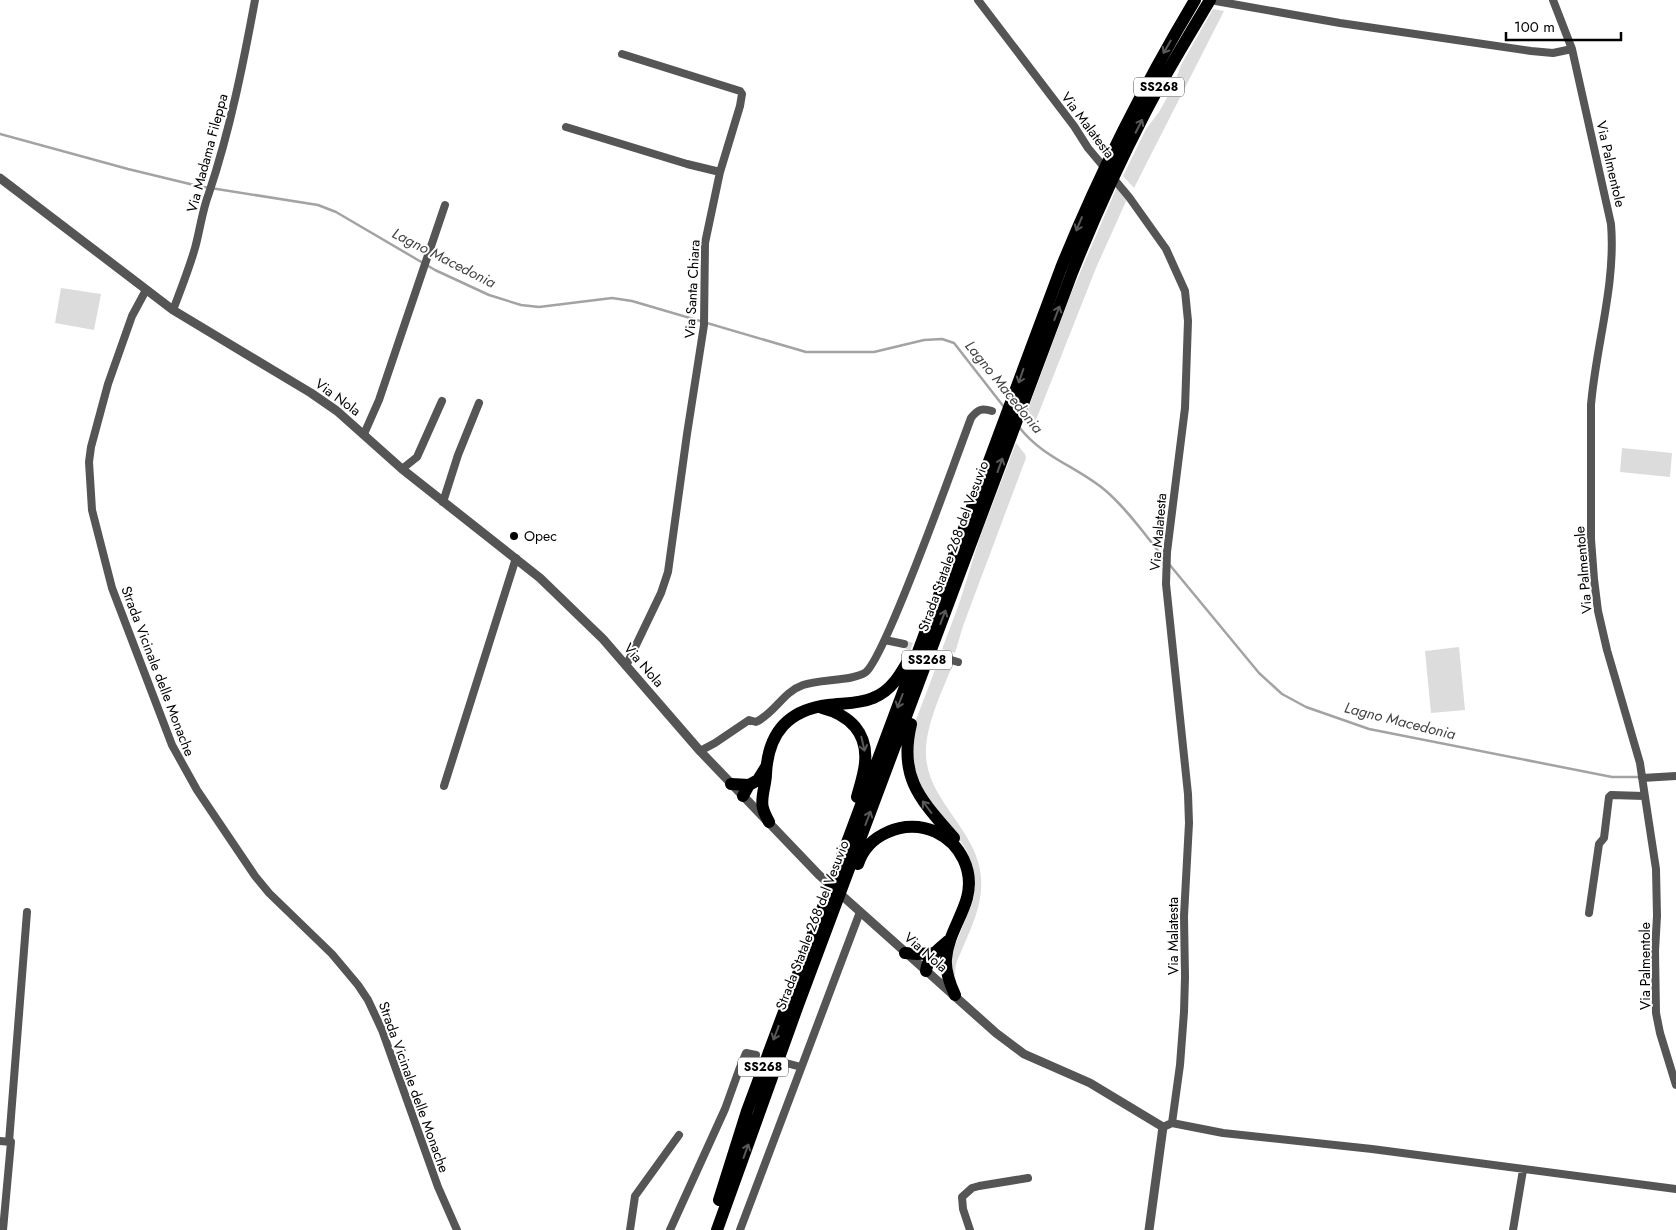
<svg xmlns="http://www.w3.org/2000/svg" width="1676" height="1230" viewBox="0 0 1676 1230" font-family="Jost,sans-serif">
	<rect width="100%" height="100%" fill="#fff"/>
	<path fill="#dcdcdc" d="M1213 9 1224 11 1134 188 1123 176 1146 129 1159 112 1173 87 1181 65Z
		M1117 187 1127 199 1096 268 1034 425 1026 415 1070 296Z
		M61 288 101 294 94 330 55 323Z
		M1016 443 1025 454 1026 458 963 626 955 653 942 649 959 604 980 537Z
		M1622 448 1672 453 1670 477 1620 472Z
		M1459 647 1465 710 1431 713 1425 651Z
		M938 662 952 666C942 692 927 722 926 750 924 799 977 828 981 877 983 903 973 924 963 947 961 953 957 959 956 965 954 972 956 980 956 988L950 958 973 901 975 889 973 869 967 851 961 842 926 801 911 762 914 725Z"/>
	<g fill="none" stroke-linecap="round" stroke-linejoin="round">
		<path stroke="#a3a3a3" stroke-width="2.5" d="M0 134 128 169 198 186 318 205 336 212 435 270 489 295 521 305 539 307 612 298 632 301 806 352H874L924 340 942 339 954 343 1004 407
			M1019 427C1043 458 1078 467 1106 491 1128 510 1145 535 1164 558
			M1169 564 1259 673 1282 694 1306 707 1369 729 1612 777H1640"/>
		<path stroke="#d9d9d9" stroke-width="8" stroke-dasharray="8 4" stroke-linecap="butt" d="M904 644 941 657"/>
		<path stroke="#555" stroke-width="8" d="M978 0 1074 126 1088 148 1129 197 1166 249 1185 291 1188 321 1185 408 1167 552 1166 584 1188 794 1189 823 1184 916 1185 977 1184 1012 1180 1065 1172 1123 1163 1127
			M1210 0 1340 23 1531 51 1553 53 1572 49
			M1553 0 1572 49 1611 224C1616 285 1596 345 1591 405V539L1594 579 1598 611 1607 650 1640 763 1642 777 1656 869 1657 916 1655 951 1656 1013 1660 1033 1676 1085
			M622 54 740 91 742 94 740 106 720 172 705 243 704 325 687 434 668 572 661 593 626 666
			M566 127 687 164 720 172
			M146 290 132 316 108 384 91 447 89 462 92 510 112 588 172 745 197 790 255 876 269 893 332 954 358 985 368 1000 382 1030 438 1187 457 1230
			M173 310C181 289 189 269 195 248 200 230 202 211 209 193 230 130 243 65 255 0
			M364 434 379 400 445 205
			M402 469 417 457 442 401
			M443 502 458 455 479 403
			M885 640 904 644
			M941 657 958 662
			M700 751 715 743 749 720 756 722C775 713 783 692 803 685 819 679 855 681 866 672 873 666 886 637 890 628 920 560 945 488 971 418 978 409 982 408 992 411
			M1642 778 1676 776
			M444 786 516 558
			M1589 913 1599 844 1604 838 1609 797 1611 795 1644 796
			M786 1063 801 1067
			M1172 1123 1223 1133 1372 1149 1676 1189
			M0 1141 11 1142 3 1230
			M9 1142 27 912
			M630 1230 635 1196 679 1135
			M670 1230 725 1109 739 1070 746 1053 756 1055
			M740 1230 860 912
			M970 1230 963 1209 962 1197 972 1188 979 1186 1028 1178
			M1513 1230 1523 1170"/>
		<path stroke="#555" stroke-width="9" d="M0 178 173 310 311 393 337 411 402 469 540 578 603 639 700 751 819 875 996 1033 1024 1054 1090 1083 1163 1127 1149 1230"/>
		<path stroke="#000" stroke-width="12" d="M822 708C850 715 868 733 865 763 864 774 860 786 857 797
			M911 724C898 778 921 800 954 838
			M731 784 749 785
			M743 796 749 785 758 780 766 767
			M769 822C767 818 764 813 763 808 760 798 766 785 766 774 768 733 788 710 828 705 843 703 859 704 873 698 892 691 902 672 911 656
			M858 864C863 849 874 838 888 832 903 825 921 825 936 832 961 844 974 871 967 898 961 919 948 936 946 959 945 971 950 984 955 995
			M905 953 917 954 934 953
			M926 971C928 956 938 950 948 941
			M719 1200 747 1111 1061 268C1099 174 1143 87 1195 0
			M717 1230 798 1005 1072 273C1094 218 1118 165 1145 113 1165 74 1188 37 1210 0"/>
	</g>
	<defs><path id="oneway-shaft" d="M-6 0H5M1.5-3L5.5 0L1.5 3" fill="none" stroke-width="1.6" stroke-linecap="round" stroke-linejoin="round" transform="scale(1.25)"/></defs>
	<g stroke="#595959">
		<use href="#oneway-shaft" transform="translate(1167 47) rotate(120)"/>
		<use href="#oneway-shaft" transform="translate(1139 126) rotate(-63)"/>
		<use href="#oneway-shaft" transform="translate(1079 224) rotate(113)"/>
		<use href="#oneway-shaft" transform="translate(1057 313) rotate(-69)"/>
		<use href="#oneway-shaft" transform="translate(1021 376) rotate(109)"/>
		<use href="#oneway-shaft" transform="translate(1000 465) rotate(-70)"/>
		<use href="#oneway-shaft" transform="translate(943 617) rotate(-69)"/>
		<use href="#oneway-shaft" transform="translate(900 701) rotate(111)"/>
		<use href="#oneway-shaft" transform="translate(863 744) rotate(77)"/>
		<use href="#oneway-shaft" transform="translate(927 807) rotate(-127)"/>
		<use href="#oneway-shaft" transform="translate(868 818) rotate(-69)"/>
		<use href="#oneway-shaft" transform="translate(776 1033) rotate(111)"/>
		<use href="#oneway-shaft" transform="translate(746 1151) rotate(-70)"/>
	</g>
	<circle fill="#000" stroke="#fff" stroke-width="2" cx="514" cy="536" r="5"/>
	<g text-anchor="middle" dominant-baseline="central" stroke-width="4" stroke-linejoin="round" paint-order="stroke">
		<g fill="#fff" stroke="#4c4c4c" stroke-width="1">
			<rect x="1134" y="77.5" width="50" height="19" rx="4"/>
			<rect x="902" y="650.5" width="50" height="19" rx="4"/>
			<rect x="738" y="1057.5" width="50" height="19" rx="4"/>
		</g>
		<g font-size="12" font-weight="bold" fill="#000">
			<text x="1159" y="87">SS268</text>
			<text x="927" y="660">SS268</text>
			<text x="763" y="1067">SS268</text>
		</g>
		<g font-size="14" fill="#000" stroke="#fff">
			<text transform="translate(1088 125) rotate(53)">Via Malatesta</text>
			<text transform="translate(207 153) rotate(-75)">Via Madama Fileppa</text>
			<text transform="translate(1611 164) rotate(77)">Via Palmentole</text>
			<text transform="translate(692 289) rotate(-87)">Via Santa Chiara</text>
			<text transform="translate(338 397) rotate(36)">Via Nola</text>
			<text transform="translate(1158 532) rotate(-85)">Via Malatesta</text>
			<text transform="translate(953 546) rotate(-70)">Strada Statale 268 del Vesuvio</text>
			<text transform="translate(1583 570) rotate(-95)">Via Palmentole</text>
			<text transform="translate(644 665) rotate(49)">Via Nola</text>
			<text transform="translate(158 671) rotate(69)">Strada Vicinale delle Monache</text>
			<text transform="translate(812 925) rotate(-69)">Strada Statale 268 del Vesuvio</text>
			<text transform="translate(1173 936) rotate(-90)">Via Malatesta</text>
			<text transform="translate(926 952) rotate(41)">Via Nola</text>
			<text transform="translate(1645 966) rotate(-90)">Via Palmentole</text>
			<text transform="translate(414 1087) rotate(70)">Strada Vicinale delle Monache</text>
		</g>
		<g font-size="14" fill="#000" stroke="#fff" text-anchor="start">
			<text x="524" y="536">Opec</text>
		</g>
		<g font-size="15" font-style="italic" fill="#444" stroke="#fff">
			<text transform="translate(444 258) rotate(27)">Lagno Macedonia</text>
			<text transform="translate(1004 387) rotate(51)">Lagno Macedonia</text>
			<text transform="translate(1400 721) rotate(14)">Lagno Macedonia</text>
		</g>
	</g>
	<path d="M1506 32v8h115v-8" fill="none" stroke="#000000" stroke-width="2.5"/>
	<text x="1514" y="32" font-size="15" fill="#000000" stroke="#ffffff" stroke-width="4" paint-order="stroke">100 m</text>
</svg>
